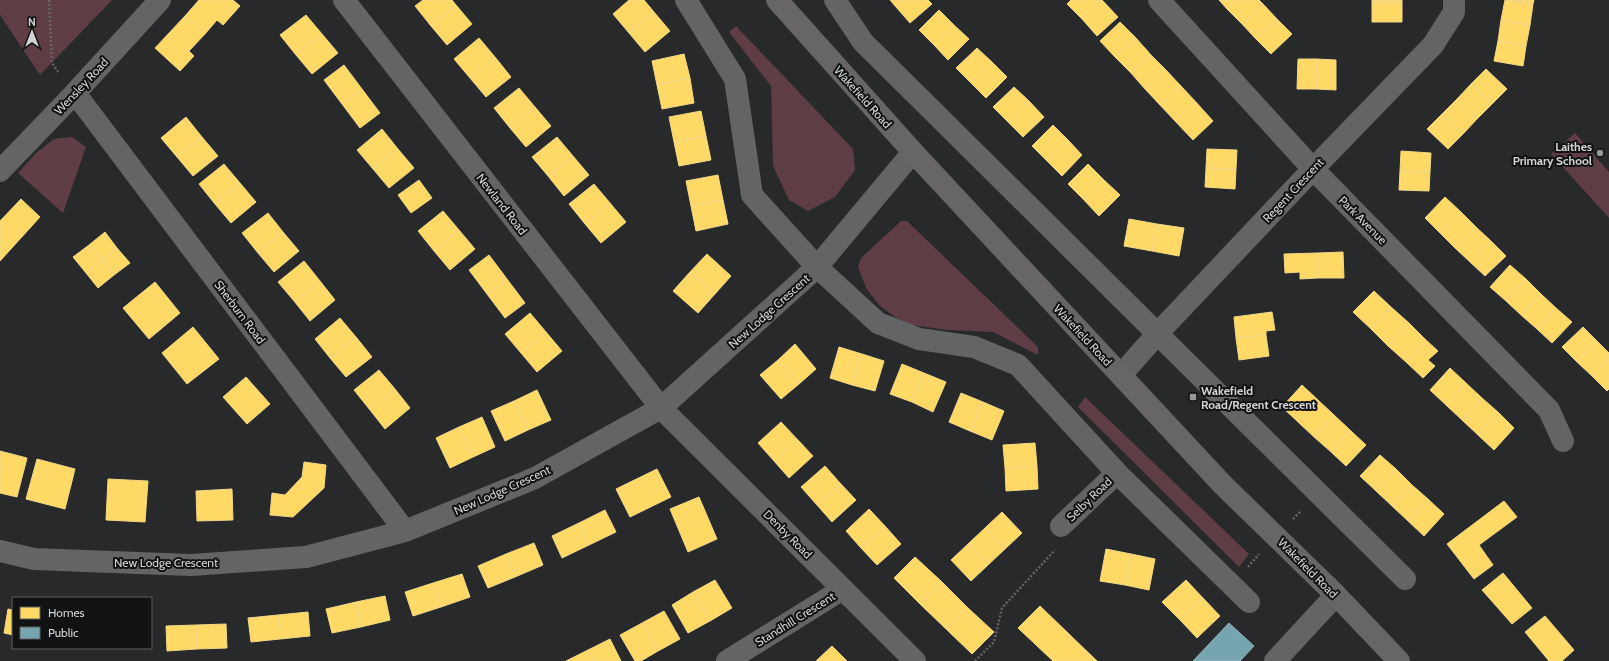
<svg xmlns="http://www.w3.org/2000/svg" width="1609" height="661" viewBox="0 0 1609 661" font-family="Cabin,sans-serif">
	<rect width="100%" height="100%" fill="#28292a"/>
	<path fill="#5e3d45" d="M0 0H112L40 75 0 15Z
		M736 26 853 149 855 170 835 197 808 211 789 200 773 166 771 86 729 32Z
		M1575 133 1609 172V218L1551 154Z
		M72 137 86 147 63 213 18 173 36 153 54 139Z
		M901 221H907L1038 347V355L993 332 948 330 904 324 879 305 866 288 858 267 861 258Z
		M1085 397 1249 554 1239 567 1078 407Z"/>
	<path fill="#ffd966" stroke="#f2d787" d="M199 0H233L240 6 223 25 217 20 205 34 185 16Z
		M423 0H452L456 5 431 26 415 6Z
		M629 0H644L654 12 629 33 613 14Z
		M890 0H905L896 7Z
		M905 0H928L932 4 910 23 896 7Z
		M1071 0H1102L1082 19 1067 4Z
		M1102 0 1118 17 1097 36 1082 19Z
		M1219 0H1236L1227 9Z
		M1236 0H1259L1263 4 1242 24 1227 9Z
		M1372 0H1402V2L1372 3Z
		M1505 0 1533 4 1530 25 1501 20Z
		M1509 0H1534L1533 4Z
		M1402 2V22H1372V3Z
		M1263 4 1277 19 1256 39 1242 24Z
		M456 5 472 24 447 45 431 26Z
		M939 10 954 25 934 45 919 30Z
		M654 12 670 31 645 52 629 33Z
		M306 15 322 34 296 55 280 35Z
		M185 16 205 34 189 51 194 56 180 71 155 48Z
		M1277 19 1292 34 1271 54 1256 39Z
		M1501 20 1530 25 1526 46 1498 41Z
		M1120 22 1136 38 1115 57 1100 41Z
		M954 25 969 39 948 60 934 45Z
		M322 34 338 53 312 74 296 55Z
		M479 38 495 57 470 78 454 59Z
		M1136 38 1151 55 1131 73 1115 57Z
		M1498 41 1526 46 1523 66 1494 61Z
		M977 48 992 62 971 83 956 68Z
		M684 54 690 78 657 85 652 61Z
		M1151 55 1165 69 1145 89 1131 73Z
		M495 57 511 77 486 97 470 78Z
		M1298 59H1317L1316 89H1297Z
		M1317 59 1336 60V90L1316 89Z
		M992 62 1007 77 986 98 971 83Z
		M344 65 362 89 342 104 324 80Z
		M1165 69 1181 86 1160 105 1145 89Z
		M1486 69 1507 89 1492 104 1471 84Z
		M690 78 694 103 662 109 657 85Z
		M1471 84 1492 104 1477 119 1457 99Z
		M1181 86 1195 101 1175 121 1160 105Z
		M1014 87 1029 101 1008 122 993 107Z
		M519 88 535 107 510 128 494 108Z
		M362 89 380 113 360 128 342 104Z
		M1457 99 1477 119 1463 134 1442 114Z
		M1029 101 1044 117 1023 137 1008 122Z
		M1195 101 1213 121 1193 140 1175 121Z
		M535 107 551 126 526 147 510 128Z
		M701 111 706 136 674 142 669 117Z
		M1442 114 1463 134 1448 149 1427 129Z
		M186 117 202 137 177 157 161 138Z
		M1053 125 1068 140 1047 161 1032 146Z
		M382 129 398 149 373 169 357 150Z
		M706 136 711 160 679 166 674 142Z
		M202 137 218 156 193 176 177 157Z
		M557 137 573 156 548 176 532 157Z
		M1068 140 1082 155 1062 176 1047 161Z
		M398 149 414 168 389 188 373 169Z
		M1207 149 1237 150 1236 169 1206 168Z
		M1401 151 1431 153 1430 172 1400 171Z
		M573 156 589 175 564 196 548 176Z
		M224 164 240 183 215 204 199 184Z
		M1088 164 1103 179 1083 199 1068 184Z
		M1206 168 1236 169 1235 189 1205 187Z
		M1400 171 1430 172 1429 191 1399 190Z
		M718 175 723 200 691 206 686 181Z
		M1103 179 1120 195 1099 216 1083 199Z
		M419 180 432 198 411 213 398 195Z
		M240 183 256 202 231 223 215 204Z
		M594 184 610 203 585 224 569 204Z
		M1445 197 1461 212 1440 233 1425 218Z
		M21 199 40 217 10 250 0 240V221Z
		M723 200 728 224 696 231 691 206Z
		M610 203 626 222 601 243 585 224Z
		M443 211 459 230 434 251 418 231Z
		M1461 212 1476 227 1455 248 1440 233Z
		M268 213 283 232 258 253 242 233Z
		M1129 219 1157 224 1152 251 1124 246Z
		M1157 224 1184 228 1179 256 1152 251Z
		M1476 227 1491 241 1470 262 1455 248Z
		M459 230 475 249 450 270 434 251Z
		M105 232 117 248 102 260 89 245Z
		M283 232 299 251 274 272 258 253Z
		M0 240 10 250 0 261Z
		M1491 241 1506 256 1485 276 1470 262Z
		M89 245 102 260 86 273 73 257Z
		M117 248 130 263 114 275 102 260Z
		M1343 252 1344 278H1317V253Z
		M1317 253V278L1300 279V272L1285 273 1284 254Z
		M707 254 731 276 715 294 690 272Z
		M489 255 507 279 487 294 469 270Z
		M102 260 114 275 98 288 86 273Z
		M304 261 320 281 294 301 278 282Z
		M1510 265 1526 279 1506 301 1490 287Z
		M690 272 715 294 698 313 673 291Z
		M507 279 525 303 505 318 487 294Z
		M1526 279 1541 294 1521 315 1506 301Z
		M320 281 335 300 310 321 294 301Z
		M155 282 180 313 149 339 123 308Z
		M1374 291 1391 307 1371 329 1353 312Z
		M1541 294 1556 308 1537 329 1521 315Z
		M1391 307 1409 323 1388 346 1371 329Z
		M1556 308 1572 322 1552 343 1537 329Z
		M1272 312 1275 330 1266 331V335L1236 338 1234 317Z
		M530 313 546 332 521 353 505 334Z
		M340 318 356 337 330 358 315 339Z
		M1409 323 1426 340 1406 362 1388 346Z
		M193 327 219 359 187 384 162 353Z
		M1583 327 1597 341 1577 362 1562 347Z
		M546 332 562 351 537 372 521 353Z
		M1266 335 1269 356 1239 360 1236 338Z
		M356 337 372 357 346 377 330 358Z
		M1426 340 1438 351 1428 360 1435 366 1423 378 1406 362Z
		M1597 341 1609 353V359L1592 376 1577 362Z
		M795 344 816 369 799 384 778 360Z
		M839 347 862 354 852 385 830 378Z
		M862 354 884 361 875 391 852 385Z
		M1609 359V389L1607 391 1592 376Z
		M778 360 799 384 781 399 760 375Z
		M902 364 924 373 912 402 890 394Z
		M1450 368 1466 383 1446 405 1430 390Z
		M379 370 395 389 370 410 354 390Z
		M924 373 946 382 933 412 912 402Z
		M246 377 270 404 247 424 223 397Z
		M1466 383 1482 398 1462 420 1446 405Z
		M1302 385 1318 400 1298 422 1282 407Z
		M395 389 410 408 385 429 370 410Z
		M537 390 551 420 528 430 514 401Z
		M961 393 983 402 970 431 949 422Z
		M1482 398 1499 413 1478 435 1462 420Z
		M1318 400 1334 415 1314 437 1298 422Z
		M514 401 528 430 505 441 491 411Z
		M983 402 1004 411 992 440 970 431Z
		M1499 413 1514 428 1494 450 1478 435Z
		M1334 415 1350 430 1330 451 1314 437Z
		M482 417 495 447 473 457 459 427Z
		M781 422 797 439 774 461 758 443Z
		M459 427 473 457 450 468 436 438Z
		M1350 430 1366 445 1346 466 1330 451Z
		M797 439 813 456 789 478 774 461Z
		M1035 443 1037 466 1005 468 1003 445Z
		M0 451 27 458 17 497 0 493Z
		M1380 455 1396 469 1376 491 1360 476Z
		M37 459 75 469 65 509 26 499Z
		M304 462 326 465 324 488 293 517 270 515 272 493 285 495 302 477Z
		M825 466 840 483 817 505 801 487Z
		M1037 466 1038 489 1006 491 1005 468Z
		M657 469 671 497 630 517 616 489Z
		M1396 469 1412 485 1392 506 1376 491Z
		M108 479 148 481 145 522 106 520Z
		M840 483 856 500 832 522 817 505Z
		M1412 485 1428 499 1408 521 1392 506Z
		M232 489 233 520 197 521 196 491Z
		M699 497 717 539 688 552 670 509Z
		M1428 499 1444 514 1424 536 1408 521Z
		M1504 501 1517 517 1479 545 1493 565 1474 579 1447 544Z
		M869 509 885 526 861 548 846 531Z
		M605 510 616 532 589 545 579 523Z
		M1002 512 1022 533 1005 549 985 528Z
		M579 523 589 545 562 558 552 536Z
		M885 526 901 544 877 565 861 548Z
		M985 528 1005 549 988 565 968 544Z
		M534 543 543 565 515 577 506 554Z
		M968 544 988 565 971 581 951 560Z
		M1106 549 1131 554 1125 585 1100 581Z
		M506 554 515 577 488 588 478 566Z
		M1131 554 1155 559 1149 590 1125 585Z
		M915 557 941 581 920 604 894 578Z
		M1503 573 1532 608 1512 624 1482 590Z
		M462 574 470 597 441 607 433 583Z
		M715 580 732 608 710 621 693 592Z
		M1186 580 1203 598 1180 620 1162 602Z
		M941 581 967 607 946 629 920 604Z
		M433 583 441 607 413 616 405 592Z
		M693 592 710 621 688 633 672 605Z
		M385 596 390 620 361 627 356 602Z
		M1203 598 1220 616 1197 638 1180 620Z
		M356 602 361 627 332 633 326 609Z
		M1040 606 1097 661H1053L1018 628Z
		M967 607 994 632 972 654 946 629Z
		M8 609 13 610V635L4 633Z
		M664 611 680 639 658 651 642 623Z
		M308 612 310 636 280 639 278 615Z
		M278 615 280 639 251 642 248 618Z
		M1545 616 1574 650 1562 661H1549L1525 632Z
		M642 623 658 651 641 661H635L620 635Z
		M226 624 227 648 197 649 196 625Z
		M196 625 197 649 167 651 166 626Z
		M610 639 621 661H593L588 650Z
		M832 646 847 661H816Z
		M588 650 593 661H566Z"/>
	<path fill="#76a5af" stroke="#92b3ba" d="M1229 623 1254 646 1240 661H1193Z"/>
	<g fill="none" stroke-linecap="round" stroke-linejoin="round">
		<path stroke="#646465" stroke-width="2.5" stroke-dasharray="2 2" stroke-linecap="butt" d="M49 0 52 63 59 73
			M1293 519 1301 511
			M1248 567 1259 554
			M975 661 994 642 1002 608 1055 550"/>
		<path stroke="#636465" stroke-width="22" d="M344 0 661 408 915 661
			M686 0 735 79 752 195 817 267 878 323 919 339 974 347 1018 365 1117 473 1249 602
			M835 0 863 42 1405 579
			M1159 0 1313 169 1549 410 1563 441
			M75 93 405 531
			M0 171 75 93 160 0
			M1121 375 1158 333 1313 169 1433 45 1454 12V0
			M1061 526 1117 473
			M0 551 34 559 191 565 306 557 405 531 535 478 661 408 817 267 913 152
			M727 661 843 589
			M1275 661 1336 595"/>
		<path stroke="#686566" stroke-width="22" d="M777 0 913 152 1223 485 1336 595 1399 661"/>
	</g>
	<g fill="#969899" stroke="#111213" stroke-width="1.5">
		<circle cx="1600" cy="153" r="4"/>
		<rect x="1189" y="393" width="8" height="8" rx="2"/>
	</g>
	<g text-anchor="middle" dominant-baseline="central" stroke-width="4" stroke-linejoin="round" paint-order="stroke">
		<g font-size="12" fill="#d2d3d5" stroke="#111213">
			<text transform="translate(81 86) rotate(-47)">Wensley Road</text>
			<text transform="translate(863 97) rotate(48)">Wakefield Road</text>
			<text transform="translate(1293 190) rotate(-47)">Regent Crescent</text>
			<text transform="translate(502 204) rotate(52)">Newland Road</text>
			<text transform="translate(1363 220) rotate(45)">Park Avenue</text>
			<text transform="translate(769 311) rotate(-42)">New Lodge Crescent</text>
			<text transform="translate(240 312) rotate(53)">Sherburn Road</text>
			<text transform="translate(1083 335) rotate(47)">Wakefield Road</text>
			<text transform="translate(502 490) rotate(-24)">New Lodge Crescent</text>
			<text transform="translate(1089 499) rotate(-44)">Selby Road</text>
			<text transform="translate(788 534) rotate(45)">Denby Road</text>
			<text x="166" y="562">New Lodge Crescent</text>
			<text transform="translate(1308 568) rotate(45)">Wakefield Road</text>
			<text transform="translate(795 619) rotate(-32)">Standhill Crescent</text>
		</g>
		<g font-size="12" font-weight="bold" fill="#d2d3d5" stroke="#111213" text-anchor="end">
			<text x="1592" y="146">Laithes<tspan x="1592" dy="14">Primary School</tspan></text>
			<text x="1201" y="390" text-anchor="start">Wakefield<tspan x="1201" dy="14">Road/Regent Crescent</tspan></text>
		</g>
	</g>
	<rect x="12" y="597" width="140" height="52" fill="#111213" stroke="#5e5f61"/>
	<rect x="20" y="607" width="20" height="12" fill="#ffd966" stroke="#5e5f61"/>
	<text x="48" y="617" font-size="12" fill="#d2d3d5">Homes</text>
	<rect x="20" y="627" width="20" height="12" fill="#76a5af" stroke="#5e5f61"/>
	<text x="48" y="637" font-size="12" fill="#d2d3d5">Public</text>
	<g transform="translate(32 32)" stroke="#111213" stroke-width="3" paint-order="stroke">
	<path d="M0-3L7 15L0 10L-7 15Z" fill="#d2d3d5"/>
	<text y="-6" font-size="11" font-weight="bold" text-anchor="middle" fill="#d2d3d5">N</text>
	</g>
</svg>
